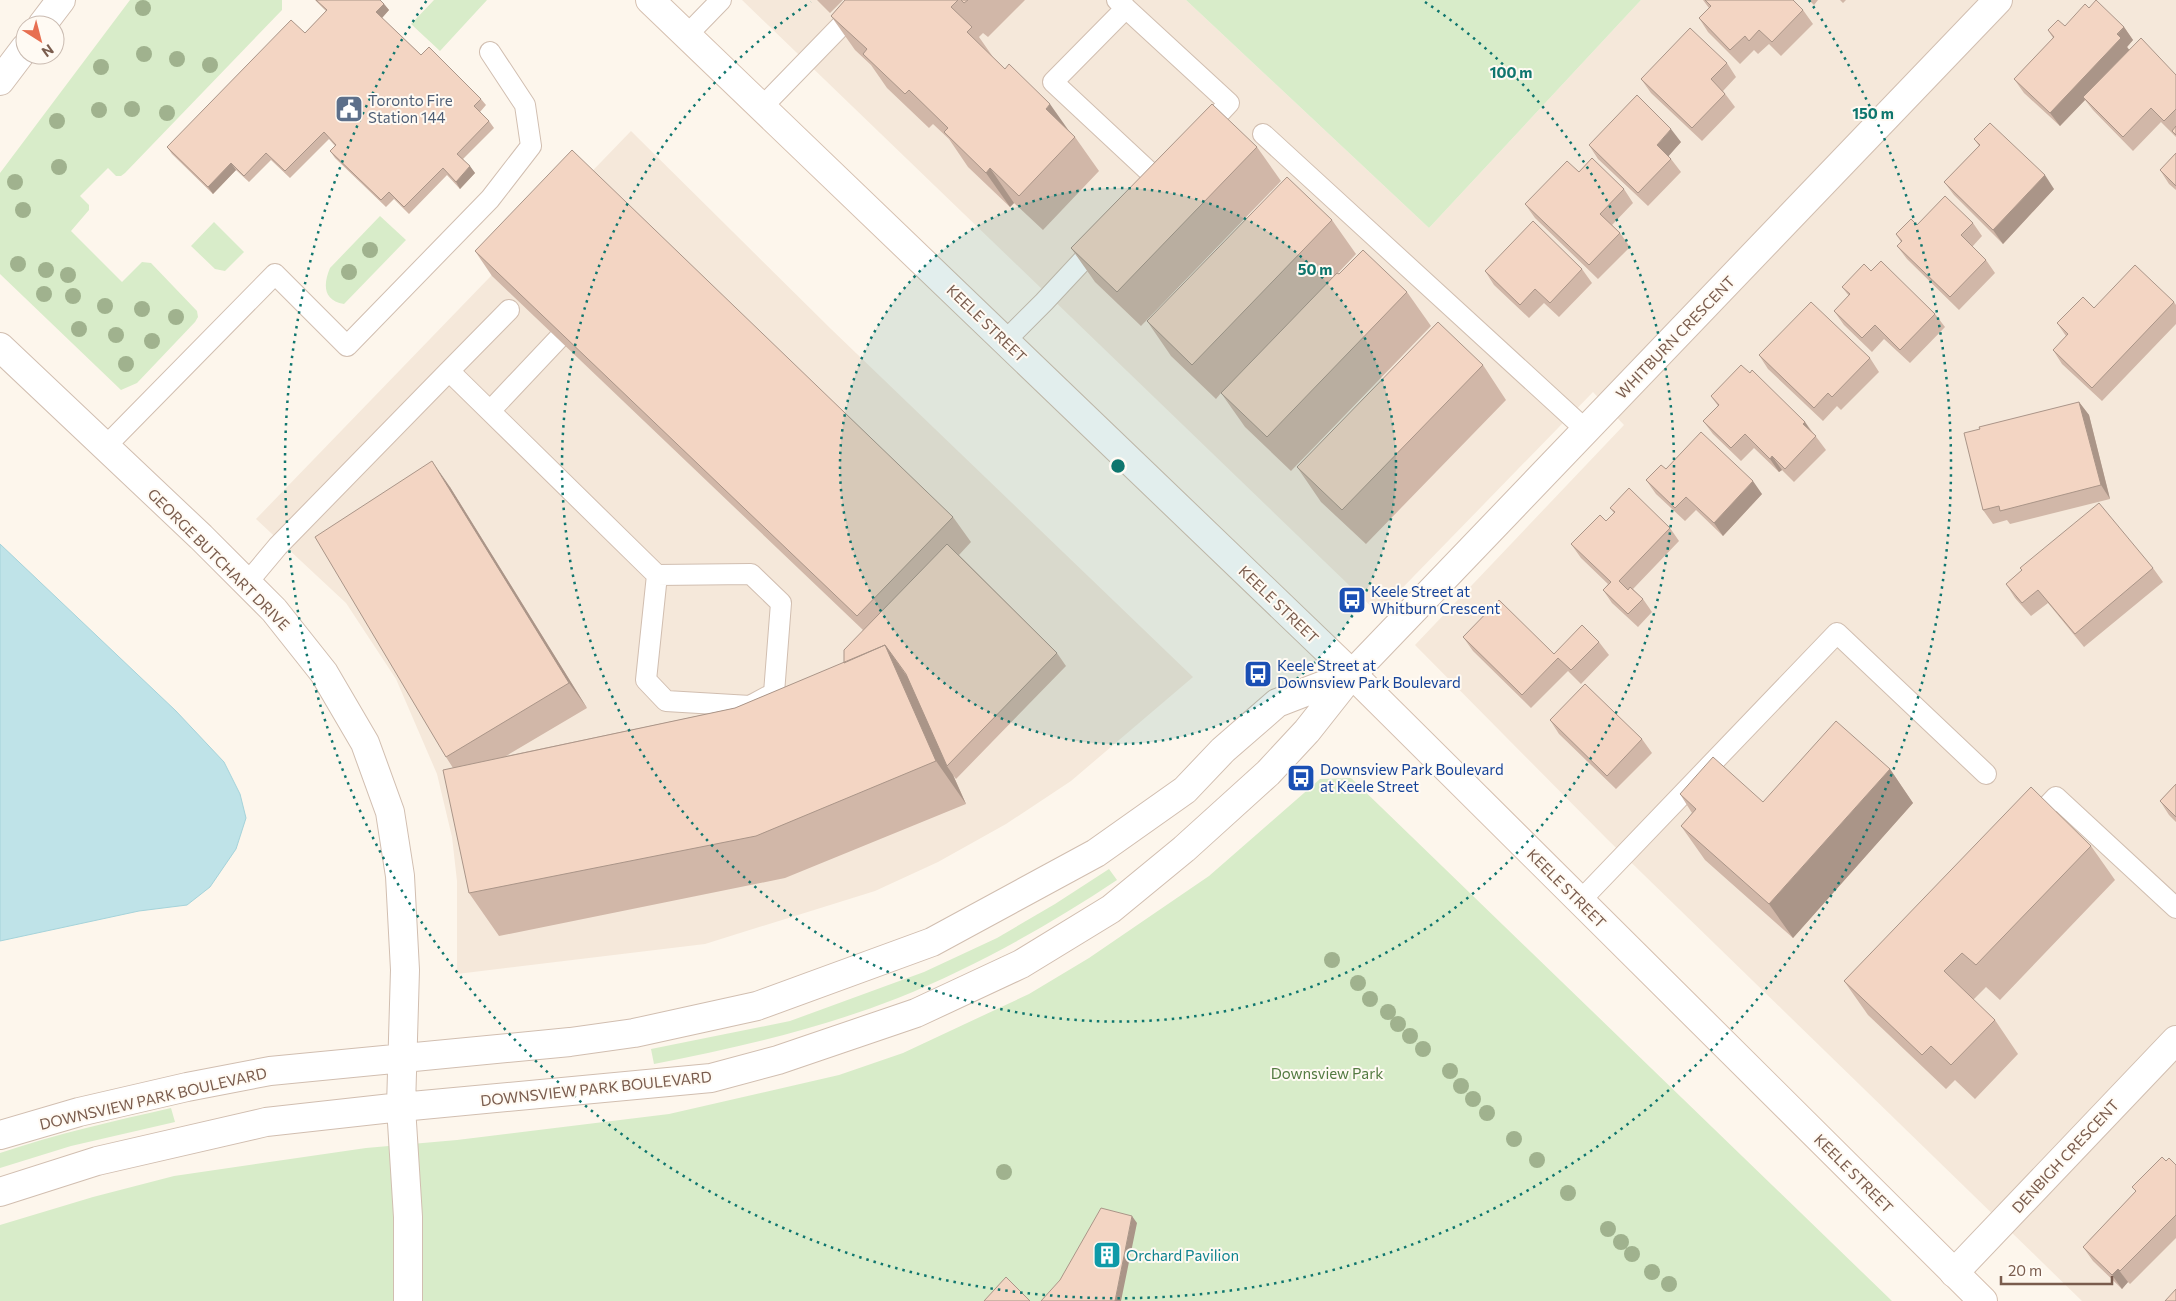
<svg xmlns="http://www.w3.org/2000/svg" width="2176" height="1301" viewBox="0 0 2176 1301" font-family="Commissioner,sans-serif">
	<rect width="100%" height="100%" fill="#fdf6ec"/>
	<path fill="#f5e8da" d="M742 0H1186L1429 228 1641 0H2176V1301H2082L1607 839 1415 645 1624 425 1593 392 1378 613Z
		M631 131 831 329 1193 677 1071 781 1006 824 938 862 875 891 705 944 457 974V881L452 837 437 774 396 679 346 603 256 519Z"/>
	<path fill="#d8ecc9" d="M130 0H282V10L125 173 121 176H116L108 168 80 196 89 205V210L71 231 122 282 142 262 151 263 197 311 198 317 195 322 137 383 121 390 0 274V173Z
		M434 0H487L440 51 411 24Z
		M1186 0H1641L1429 228Z
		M380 216 406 240 344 304C323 300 323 285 330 268Z
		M214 222 244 252 225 271 215 269 191 246Z
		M1351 778 1892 1301H0V1225L93 1197 174 1176 366 1148 457 1140 669 1114 839 1075 903 1053 1029 994 1089 958 1209 876 1320 779Z
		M1109 869 1117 880C1048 926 975 967 898 998 819 1029 736 1048 654 1064L651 1049 790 1021 924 972 997 938 1055 904Z
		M171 1108 175 1122 71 1146 0 1168V1153C56 1134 114 1121 171 1108Z"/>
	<path fill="#bfe3e8" stroke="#a5d3da" d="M0 544 176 711 224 762 240 794 246 818 236 849 210 887 187 905 139 911 0 941Z"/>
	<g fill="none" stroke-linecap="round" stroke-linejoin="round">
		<defs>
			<path id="service" d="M1117 0 1229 103 1202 132
				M1126 8 1053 82 1157 179
				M687 35 721 0
				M762 107 866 0
				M1263 134 1586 430
				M1005 341 1044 302 1099 243
				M449 371 509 310
				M490 411 558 339
				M105 447 275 274 347 346 490 199 531 146 525 105 490 52
				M247 583 278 546 449 371 657 575 646 680 666 701 750 706 774 693 781 603 751 574 657 575
				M2030 824 2056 797 2176 908
				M1580 901 1837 633 1986 774"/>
			<path id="minor" d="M42 25 61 0
				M0 81 25 48
				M0 347 201 537 274 610 324 673 365 743 390 812 400 876 405 970 401 1107 408 1217V1301
				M0 1135 79 1112 187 1087 270 1071 570 1042 634 1033 757 1006 932 942 1096 853 1185 790 1223 750 1277 703 1352 674
				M0 1192 97 1161 266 1122 401 1107 711 1078 778 1060 916 1013 1021 964 1111 909 1184 849 1268 773 1307 731 1352 674 1998 0
				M1954 1273 2176 1040"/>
			<path id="secondary" d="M650 0 1352 674 1983 1301"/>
		</defs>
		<use href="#service" stroke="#d1beb0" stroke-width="22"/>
		<use href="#minor" stroke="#d1beb0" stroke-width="30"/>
		<use href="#secondary" stroke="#d6c0b0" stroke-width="30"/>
		<use href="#service" stroke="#fff" stroke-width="20"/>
		<use href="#minor" stroke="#fff" stroke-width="28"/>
		<use href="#secondary" stroke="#fff" stroke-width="28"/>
	</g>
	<g fill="#a0b28e">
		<circle cx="143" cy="8" r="8"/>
		<circle cx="144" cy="54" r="8"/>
		<circle cx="177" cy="59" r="8"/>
		<circle cx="210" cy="65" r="8"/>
		<circle cx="101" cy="67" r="8"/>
		<circle cx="132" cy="109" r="8"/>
		<circle cx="99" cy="110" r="8"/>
		<circle cx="167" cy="113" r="8"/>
		<circle cx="57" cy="121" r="8"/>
		<circle cx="59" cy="167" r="8"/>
		<circle cx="15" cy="182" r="8"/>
		<circle cx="23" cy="210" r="8"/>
		<circle cx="370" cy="250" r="8"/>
		<circle cx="18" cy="264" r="8"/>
		<circle cx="46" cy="270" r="8"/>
		<circle cx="349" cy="272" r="8"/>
		<circle cx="68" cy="275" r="8"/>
		<circle cx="44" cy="294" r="8"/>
		<circle cx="73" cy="296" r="8"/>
		<circle cx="105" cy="306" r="8"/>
		<circle cx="142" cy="309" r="8"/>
		<circle cx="176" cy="317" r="8"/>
		<circle cx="79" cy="329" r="8"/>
		<circle cx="116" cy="335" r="8"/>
		<circle cx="152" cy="341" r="8"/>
		<circle cx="126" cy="364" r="8"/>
		<circle cx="1332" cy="960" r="8"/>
		<circle cx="1358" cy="983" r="8"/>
		<circle cx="1370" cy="999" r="8"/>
		<circle cx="1388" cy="1012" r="8"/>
		<circle cx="1398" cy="1024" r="8"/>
		<circle cx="1410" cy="1036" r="8"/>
		<circle cx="1423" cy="1049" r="8"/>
		<circle cx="1450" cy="1071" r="8"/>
		<circle cx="1461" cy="1086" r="8"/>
		<circle cx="1473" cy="1099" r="8"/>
		<circle cx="1487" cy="1113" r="8"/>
		<circle cx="1514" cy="1139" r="8"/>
		<circle cx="1537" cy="1160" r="8"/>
		<circle cx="1004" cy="1172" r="8"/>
		<circle cx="1568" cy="1193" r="8"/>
		<circle cx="1608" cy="1229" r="8"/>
		<circle cx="1621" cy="1242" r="8"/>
		<circle cx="1632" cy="1254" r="8"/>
		<circle cx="1652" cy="1272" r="8"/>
		<circle cx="1669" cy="1284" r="8"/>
	</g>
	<path fill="#d1b7a8" d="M315 0H380L384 4 389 10 382 18 421 55 481 99 486 105 480 112 489 121 494 128 463 159 475 173 460 189 447 175 409 214 394 199 386 207 335 158 330 151 335 146 329 139 290 178 271 160 249 182 236 170 213 194 172 154 167 147 305 33 326 11Z
		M817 0H843L830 13Z
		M845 0H1025L988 37 983 33 979 37 993 57 1075 137 1099 171 1043 230 1014 203 1010 207 968 167 949 139 933 124 929 128 887 88 871 65 855 50 831 16Z
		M1703 0H1793L1803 10 1813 24 1781 56 1769 44 1758 54 1754 50 1740 64 1708 32 1699 18 1709 8Z
		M1809 0H1818L1814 5Z
		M1840 0H1846L1843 3Z
		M2089 8 2124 27 2133 40 2127 47 2129 50 2176 75V137L2161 122 2133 151 2093 110 2085 100 2060 126 2024 93 2014 79 2053 38 2048 30 2065 26Z
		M1727 63 1736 77 1723 91 1735 107 1702 141 1651 93 1641 79Z
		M1974 139 2054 189 2003 244 1954 195 1944 182 1979 146Z
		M1681 142 1668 156 1671 159 1681 172 1648 206 1598 159 1589 145Z
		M1257 147 1281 181 1141 326 1095 282 1071 248Z
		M2176 153V190L2169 184 2160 170Z
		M1579 172 1624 189 1633 203 1612 225 1620 233 1630 247 1598 279 1535 218 1525 204Z
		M1332 220 1356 254 1338 273 1339 274 1407 292 1431 326 1291 471 1245 427 1221 393 1216 399 1171 356 1147 321Z
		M1973 223 1982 236 1972 247 1986 260 1995 273 1959 310 1907 259 1897 246 1901 242 1896 234 1917 225Z
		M475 251 953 517 971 542 959 555 1057 653 1066 666 956 779 953 775 966 804 785 878 499 936 469 893 453 768 446 757 450 487 587 708 506 756 735 708 844 663 863 630 492 276Z
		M1582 269 1592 283 1559 317 1544 303 1529 318 1494 285 1485 271Z
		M1871 271 1935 314 1945 327 1910 363 1884 339 1872 352 1844 325 1834 311 1849 296 1842 287Z
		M2174 302 2176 305V324L2102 401 2062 364 2053 350 2066 336 2057 323 2094 308Z
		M1759 355 1870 358 1879 372 1841 410 1837 406 1823 421 1768 369Z
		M1483 365 1506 400 1366 544 1321 502 1297 467Z
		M1711 396 1805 422 1826 450 1794 482 1782 470 1779 472 1754 448 1741 461 1713 434 1703 421 1718 406Z
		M2079 402 2089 415 2110 499 2010 524 2007 520 1993 524 1983 510Z
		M1666 469 1762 494 1723 536 1696 510 1685 521 1656 494 1646 480Z
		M1610 508 1670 528 1679 541 1633 589 1643 599 1652 612 1638 627 1612 603 1603 590 1608 584 1581 558 1571 544 1606 521 1614 513Z
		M2020 568H2153L2163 582 2084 647 2048 603 2031 616 2015 598 2006 584 2022 570Z
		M1463 637 1554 654 1599 642 1609 655 1581 684 1568 671 1531 708 1473 651Z
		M1550 720 1642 739 1652 753 1616 789 1559 734Z
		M1890 769 1913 803 1793 938 1705 860 1681 826 1692 813 1680 794 1763 802Z
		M2176 784V822L2169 815 2160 801Z
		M2091 846 2115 880 2000 1000 1986 987 1973 1000 1995 1020 2018 1054 1975 1099 1955 1080 1946 1089 1868 1015 1844 981Z
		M2166 1161 2176 1165V1238L2130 1284 2128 1282 2122 1289 2093 1261 2083 1247 2136 1191 2132 1187Z"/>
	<path fill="#aa9588" d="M384 4 389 10 381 19 376 12Z
		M2124 27 2133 40 2127 47 2131 52 2083 97 2085 100 2060 126 2050 113Z
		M1050 104 1074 138 1046 109Z
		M1671 129 1681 142 1666 159 1657 145Z
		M231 163 236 170 213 194 208 187Z
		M470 166 475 173 460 189 456 182Z
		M990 168 1014 203 1010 207 986 173Z
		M2045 175 2054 189 2003 244 1993 230Z
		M2079 402 2089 415 2110 499 2101 485Z
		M1805 422 1814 436 1803 424Z
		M1772 456 1782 470 1779 472 1770 459Z
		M432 461 450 487 587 708 569 683Z
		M1753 481 1762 494 1723 536 1714 523Z
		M885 645 915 688 947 766 953 775 966 804 936 761Z
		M1890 769 1913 803 1793 938 1769 904Z
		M1132 1216 1137 1223 1121 1301H1115Z
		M2118 1269 2128 1282 2122 1289 2112 1275Z"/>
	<path fill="#f3d5c3" stroke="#aa9588" d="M316 0H380L384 4 376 12 421 55 429 47 481 99 474 106 489 121 457 154 470 166 456 182 443 168 404 207 389 192 381 200 330 151 336 145 324 132 285 171 266 153 244 176 231 163 208 187 167 147 291 20 305 33 327 10Z
		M845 0H958L951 7 972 27 967 32 1005 69 1009 64 1050 104 1046 109 1075 137 1019 196 990 168 986 173 944 132 948 128 909 90 905 94 863 54 867 49 831 16Z
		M961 0H968L964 3Z
		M1705 0H1793L1803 10 1772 42 1759 30 1749 41 1745 36 1730 50 1699 18 1711 6Z
		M2096 0 2124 27 2117 34 2121 38 2050 113 2014 79 2054 37 2048 30 2058 20 2065 26 2085 4 2089 8Z
		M1690 28 1727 63 1711 79 1725 94 1692 128 1641 79Z
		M2141 38 2176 75V109L2164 121 2151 108 2123 137 2083 97Z
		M1637 95 1671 129 1657 145 1671 159 1638 193 1589 145Z
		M1212 104 1257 147 1117 292 1071 248Z
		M1990 123 2045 175 1993 230 1944 182 1980 145 1974 139Z
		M2176 126V135L2172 131Z
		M572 150 953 517 857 616 475 251Z
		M2176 153V186L2160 170Z
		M1592 158 1624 189 1600 214 1620 233 1589 265 1525 204 1567 161 1579 172Z
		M1287 177 1332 220 1192 365 1147 321Z
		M1945 196 1973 223 1961 235 1986 260 1950 297 1897 246 1902 241 1896 234 1911 219 1917 225Z
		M1533 221 1582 269 1550 303 1535 289 1520 305 1485 271Z
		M1363 250 1407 292 1267 437 1221 393 1337 273 1339 274Z
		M1881 261 1935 314 1900 350 1875 325 1862 338 1834 311 1850 294 1842 287 1864 264 1871 271Z
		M2135 265 2174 302 2092 388 2053 350 2068 334 2057 323 2083 297 2094 308Z
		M1811 302 1870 358 1832 397 1828 393 1814 408 1759 355Z
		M1438 322 1483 365 1342 510 1297 467Z
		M1741 365 1750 373 1752 370 1805 422 1803 424 1816 436 1785 469 1772 456 1770 459 1745 434 1731 448 1703 421 1719 405 1711 396Z
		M2079 402 2101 485 2000 511 1999 506 1983 510 1964 433 1980 429 1979 427Z
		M1701 432 1753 481 1714 523 1686 497 1675 508 1646 480 1661 465 1666 469Z
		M432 461 569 683 446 757 315 537Z
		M1629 488 1670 528 1619 581 1628 590 1630 587 1643 599 1628 614 1603 590 1611 582 1571 544 1600 515 1606 521 1615 512 1610 508Z
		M2099 503 2153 568 2075 634 2038 590 2022 603 2006 584 2022 570 2020 568Z
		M947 544 1057 653 947 766 906 674 885 645 844 663V650Z
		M1499 600 1554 654 1582 625 1599 642 1571 670 1558 658 1522 695 1463 637Z
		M885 645 936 761 756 836 469 893 443 770 735 708Z
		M1585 684 1642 739 1607 776 1550 720Z
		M1836 721 1890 769 1769 904 1681 826 1696 809 1680 794 1713 757 1763 802Z
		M2176 784V817L2160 801Z
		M2031 787 2091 846 1976 965 1962 953 1944 971 1995 1020 1951 1065 1931 1046 1922 1055 1844 981Z
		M2162 1157 2166 1161 2169 1158 2176 1165V1215L2120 1271 2118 1269 2112 1275 2083 1247 2136 1191 2132 1187Z
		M1101 1208 1132 1216 1115 1301H1041L1060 1280Z
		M1006 1277 1030 1301H984Z
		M2176 1289V1301H2165Z"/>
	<circle cx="1118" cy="466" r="278" fill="#0f766e" fill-opacity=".12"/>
	<g fill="none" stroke="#0f766e" stroke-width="2.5" stroke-dasharray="2.5 5">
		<circle cx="1118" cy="466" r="278"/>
		<path d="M1425 2A556 556 0 1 1 811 2"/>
		<path d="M1809 0A833 833 0 1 1 427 0"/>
	</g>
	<defs>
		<symbol id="civic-square" viewBox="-11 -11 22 22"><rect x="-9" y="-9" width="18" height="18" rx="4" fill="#5c6f8a" stroke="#fffaf3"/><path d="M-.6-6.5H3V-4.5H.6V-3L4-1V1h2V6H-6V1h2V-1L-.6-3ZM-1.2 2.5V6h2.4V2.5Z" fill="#fff"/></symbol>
		<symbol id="bus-square" viewBox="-11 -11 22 22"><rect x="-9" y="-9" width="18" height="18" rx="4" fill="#1a4fb4" stroke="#fffaf3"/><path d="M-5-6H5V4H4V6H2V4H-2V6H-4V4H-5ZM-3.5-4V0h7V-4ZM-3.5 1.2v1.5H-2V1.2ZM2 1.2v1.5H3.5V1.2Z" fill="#fff"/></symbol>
		<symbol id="building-square" viewBox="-11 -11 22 22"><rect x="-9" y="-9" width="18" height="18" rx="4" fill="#0f9aa8" stroke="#fffaf3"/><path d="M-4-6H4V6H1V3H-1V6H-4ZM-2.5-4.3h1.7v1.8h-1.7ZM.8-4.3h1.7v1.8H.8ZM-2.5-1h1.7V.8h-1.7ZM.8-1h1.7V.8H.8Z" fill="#fff"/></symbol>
	</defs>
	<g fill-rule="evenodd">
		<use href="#civic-square" x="333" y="93" width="32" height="32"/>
		<use href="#bus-square" x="1336" y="584" width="32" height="32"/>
		<use href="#bus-square" x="1242" y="658" width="32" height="32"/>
		<use href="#bus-square" x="1285" y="762" width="32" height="32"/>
		<use href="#building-square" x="1091" y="1239" width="32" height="32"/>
	</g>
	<g text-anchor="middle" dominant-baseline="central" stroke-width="4" stroke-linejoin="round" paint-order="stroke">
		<g font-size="15" fill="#4e5e75" stroke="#fffaf3" text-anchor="start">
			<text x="368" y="100">Toronto Fire<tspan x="368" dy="17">Station 144</tspan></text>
		</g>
		<g font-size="15" fill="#7a5c4d" stroke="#fffaf3">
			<text transform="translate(987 323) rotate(44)">KEELE STREET</text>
			<text transform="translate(1675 337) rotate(-46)">WHITBURN CRESCENT</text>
			<text transform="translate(219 559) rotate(45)">GEORGE BUTCHART DRIVE</text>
			<text transform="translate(1279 604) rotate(44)">KEELE STREET</text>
			<text transform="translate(1567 888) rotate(45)">KEELE STREET</text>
			<text transform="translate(596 1088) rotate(-6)">DOWNSVIEW PARK BOULEVARD</text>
			<text transform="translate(153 1098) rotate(-13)">DOWNSVIEW PARK BOULEVARD</text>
			<text transform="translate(2065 1156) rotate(-47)">DENBIGH CRESCENT</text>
			<text transform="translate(1854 1173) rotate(45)">KEELE STREET</text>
		</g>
		<g font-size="15" fill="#164399" stroke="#fffaf3" text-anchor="start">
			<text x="1371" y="591">Keele Street at<tspan x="1371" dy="17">Whitburn Crescent</tspan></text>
			<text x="1277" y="665">Keele Street at<tspan x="1277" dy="17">Downsview Park Boulevard</tspan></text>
			<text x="1320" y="769">Downsview Park Boulevard<tspan x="1320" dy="17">at Keele Street</tspan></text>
		</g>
		<g font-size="15" fill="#537a41" stroke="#fffaf3">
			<text x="1327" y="1073">Downsview Park</text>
		</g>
		<g font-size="15" fill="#0d838f" stroke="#fffaf3" text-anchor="start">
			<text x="1126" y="1255">Orchard Pavilion</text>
		</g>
	</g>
	<circle cx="1118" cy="466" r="8" fill="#0f766e" stroke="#fffaf3" stroke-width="2.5"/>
	<g font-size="15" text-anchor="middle" font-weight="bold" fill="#0f766e" stroke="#fffaf3" stroke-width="4" stroke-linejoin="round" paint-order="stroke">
		<text x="1511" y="78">100 m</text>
		<text x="1873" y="119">150 m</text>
		<text x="1315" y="275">50 m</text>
	</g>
	<g transform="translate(40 40) rotate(144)"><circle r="24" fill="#fffaf3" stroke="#cabbb1"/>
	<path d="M0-4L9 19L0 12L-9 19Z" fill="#e76f51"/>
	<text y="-8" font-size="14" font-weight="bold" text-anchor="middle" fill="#7a5c4d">N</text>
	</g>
	<path d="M2001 1276v8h111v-8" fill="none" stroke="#7a5c4d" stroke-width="2.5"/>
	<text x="2008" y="1276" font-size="15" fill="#7a5c4d" stroke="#fffaf3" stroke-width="4" paint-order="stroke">20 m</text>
</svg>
